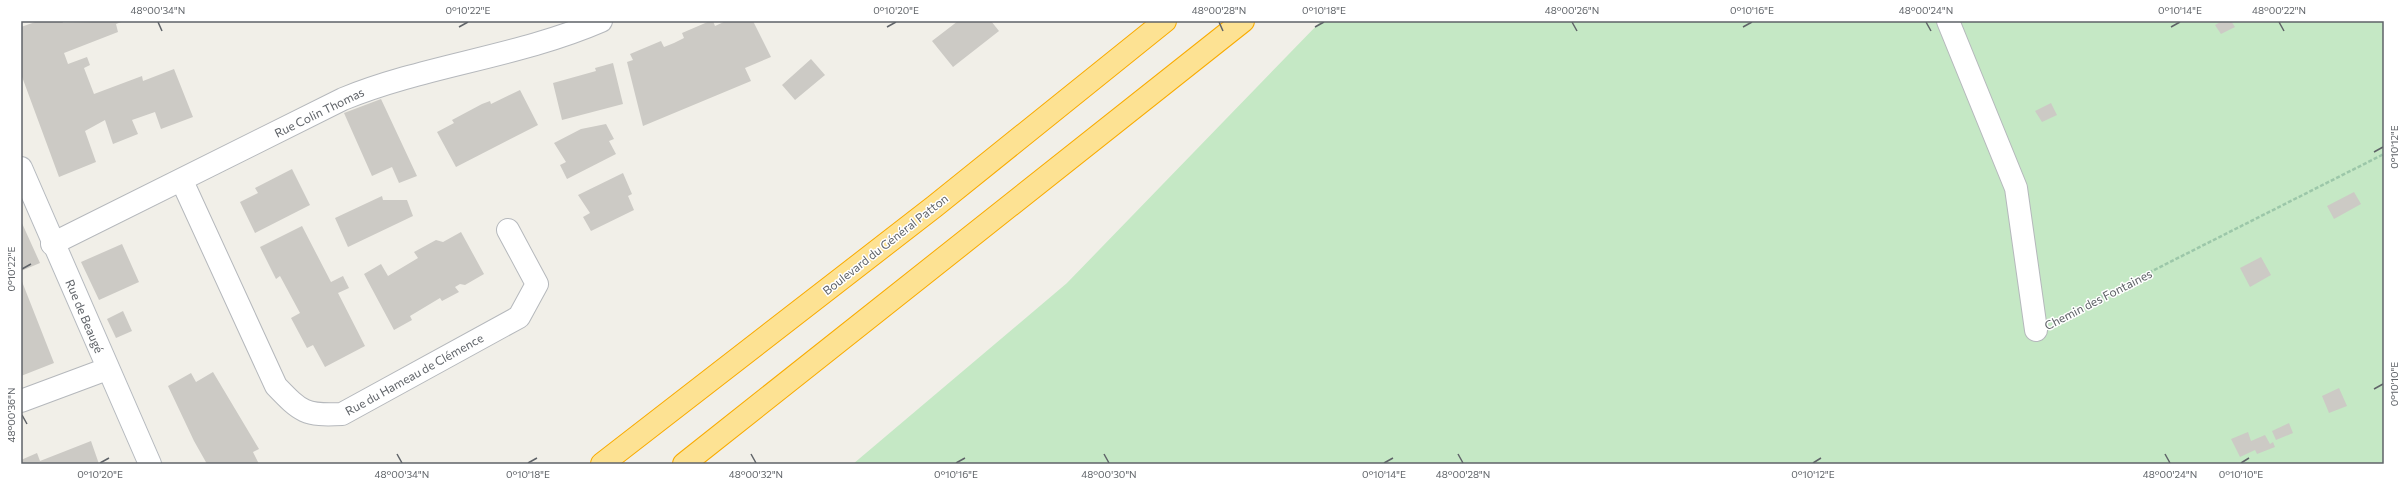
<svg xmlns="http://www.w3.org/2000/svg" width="2405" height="485" viewBox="0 0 2405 485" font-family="Commissioner,sans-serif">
	<rect width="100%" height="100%" fill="#f1efe8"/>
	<path fill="#c5e8c5" d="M1321 21H2384V464H853L1067 283Z"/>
	<path fill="#cccac5" d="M38 21H62L63 23 124 21 116 24 118 32 64 53 68 64 87 57 90 65 84 68 94 94 142 76 143 81 174 69 193 117 161 129 155 112 132 120 138 134 113 144 105 120 85 131 96 162 59 177 21 74V27Z
		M710 21H713L715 26 726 21H753L771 57 745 68 751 81 643 126 627 62 633 60 630 54 661 41 664 47 674 43 684 38 682 33Z
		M958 21H991L999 31 953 67 932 41Z
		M2222 21H2231L2235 27 2221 34 2215 25Z
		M811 59 825 75 795 100 782 85Z
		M613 63 623 104 562 120 553 83 596 71 595 68Z
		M520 90 538 125 456 167 437 132 454 123 452 120 482 104 490 101 491 104Z
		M381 99 417 176 399 183 392 167 372 176 344 113Z
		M2051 103 2057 115 2042 122 2035 111Z
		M606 124 614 139 609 141 616 154 567 179 560 165 566 162 554 143 581 129Z
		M292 169 310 205 255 233 240 202 258 193 255 188Z
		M623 173 632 194 628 196 634 210 591 231 583 217 590 213 578 195Z
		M2354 192 2361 204 2334 219 2327 206Z
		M382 196 383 200H407L413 216 348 247 335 218Z
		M21 221 40 263 21 271Z
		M302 226 331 282 343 276 349 288 338 293 365 346 325 367 313 345 307 348 291 318 300 313 280 276 276 279 260 247Z
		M461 232 484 274 465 285 460 284 455 287 459 292 442 301 440 298 410 316 412 320 394 330 364 274 381 264 388 276 418 258 414 252 436 240 443 242Z
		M122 244 139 282 99 300 81 262Z
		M2261 257 2271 275 2250 287 2240 268Z
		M21 279 54 363 21 376Z
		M123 311 132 331 116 338 107 319Z
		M213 372 259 449 253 452 259 464H207L194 441 168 386 191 373 196 382Z
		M2339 388 2347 406 2329 413 2322 396Z
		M2289 423 2293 433 2276 440 2272 431Z
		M2248 432 2251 441 2265 435 2270 444 2273 442 2275 447 2257 454 2255 450 2240 457 2231 439Z
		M91 441 99 464H21V460L37 453 40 461Z"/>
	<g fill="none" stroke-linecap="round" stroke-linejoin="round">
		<defs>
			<path id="street" d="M1948 21 2016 188 2036 330
				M182 181 276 386C301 412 305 416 342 414L519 317 537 284 508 230
				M52 244 343 99C426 65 518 57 601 21
				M21 401 107 369"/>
			<path id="secondary" d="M21 168 150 464"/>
			<path id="highway" d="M602 464 935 206 1165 21
				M684 464 1243 21"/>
		</defs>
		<use href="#street" stroke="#b5b8bc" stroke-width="24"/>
		<use href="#secondary" stroke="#b6babf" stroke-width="24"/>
		<use href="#highway" stroke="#f9ab00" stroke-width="24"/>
		<path stroke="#9cc7a9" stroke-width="2.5" stroke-dasharray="4 2" stroke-linecap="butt" d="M2063 316 2384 154"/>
		<use href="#street" stroke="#fff" stroke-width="22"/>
		<use href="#secondary" stroke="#fff" stroke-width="22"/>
		<use href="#highway" stroke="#fde293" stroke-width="22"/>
	</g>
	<path fill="none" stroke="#5f6368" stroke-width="1.5" d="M158 22 162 31M1219 22 1223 31M1572 22 1577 31M1926 22 1931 31M2279 22 2284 31M459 27 468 22M887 27 896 22M1315 27 1324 22M1743 27 1752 22M2171 27 2180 22M2374 152 2383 147M22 269 31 264M2374 389 2383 384M22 415 27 424M397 454 402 463M751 454 756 463M1104 454 1109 463M1458 454 1463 463M2165 454 2170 463M100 463 109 458M528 463 537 458M956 463 965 458M1384 463 1393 458M1813 463 1821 458M2241 463 2249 458"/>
	<g text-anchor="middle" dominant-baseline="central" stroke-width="3" stroke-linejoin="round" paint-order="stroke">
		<g font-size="12" fill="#5f6368" stroke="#fff">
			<text transform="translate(319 112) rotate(-26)">Rue Colin Thomas</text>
			<text transform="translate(885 244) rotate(-38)">Boulevard du Général Patton</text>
			<text transform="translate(2098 299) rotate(-27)">Chemin des Fontaines</text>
			<text transform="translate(85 316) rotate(67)">Rue de Beaugé</text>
			<text transform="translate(414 374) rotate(-29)">Rue du Hameau de Clémence</text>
		</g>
	</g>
	<rect width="2405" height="485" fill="none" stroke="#ffffff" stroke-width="44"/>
	<rect x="22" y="22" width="2361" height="441" fill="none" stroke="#5f6368" stroke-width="1.5"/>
	<g font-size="10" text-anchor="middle" fill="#5f6368">
		<text x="158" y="14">48°00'34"N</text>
		<text x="468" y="14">0°10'22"E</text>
		<text x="896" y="14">0°10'20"E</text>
		<text x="1219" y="14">48°00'28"N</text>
		<text x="1324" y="14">0°10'18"E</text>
		<text x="1572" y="14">48°00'26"N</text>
		<text x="1752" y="14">0°10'16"E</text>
		<text x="1926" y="14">48°00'24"N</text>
		<text x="2180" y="14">0°10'14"E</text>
		<text x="2279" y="14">48°00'22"N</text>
		<text transform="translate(2394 147) rotate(-90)" y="4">0°10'12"E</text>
		<text transform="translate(11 269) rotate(-90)" y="4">0°10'22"E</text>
		<text transform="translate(2394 384) rotate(-90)" y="4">0°10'10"E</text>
		<text transform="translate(11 415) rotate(-90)" y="4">48°00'36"N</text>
		<text x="100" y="478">0°10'20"E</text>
		<text x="402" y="478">48°00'34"N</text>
		<text x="528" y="478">0°10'18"E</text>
		<text x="756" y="478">48°00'32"N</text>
		<text x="956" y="478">0°10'16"E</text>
		<text x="1109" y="478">48°00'30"N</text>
		<text x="1384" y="478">0°10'14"E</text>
		<text x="1463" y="478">48°00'28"N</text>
		<text x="1813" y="478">0°10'12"E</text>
		<text x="2170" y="478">48°00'24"N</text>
		<text x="2241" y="478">0°10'10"E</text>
	</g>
</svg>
